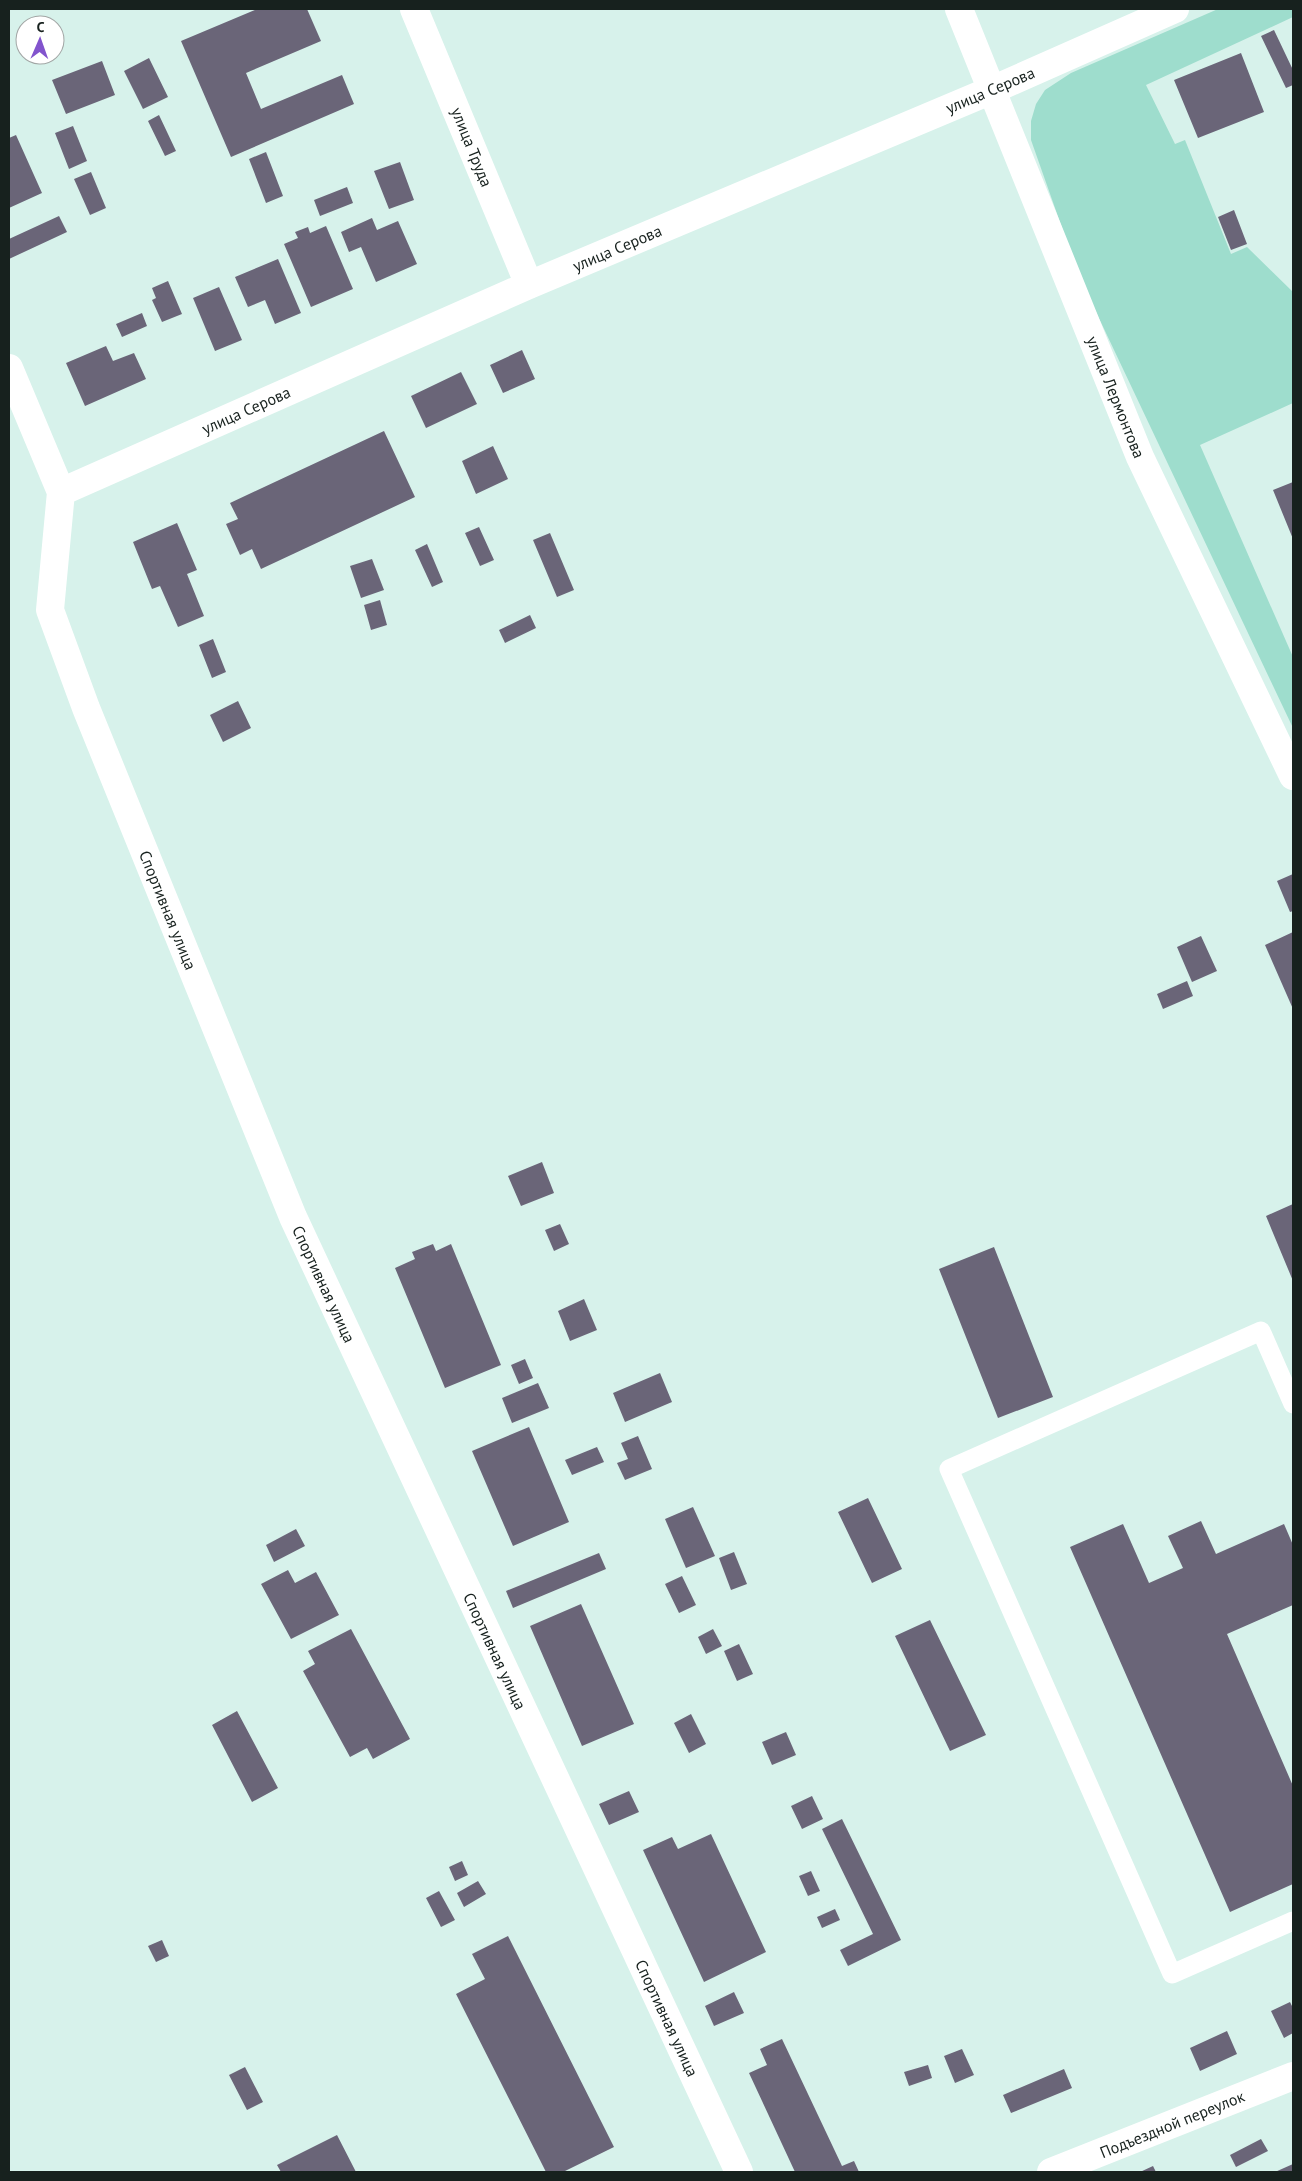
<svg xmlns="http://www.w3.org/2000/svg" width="1302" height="2181" viewBox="0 0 1302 2181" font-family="'PT Sans',sans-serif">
	<rect width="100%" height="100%" fill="#d7f2eb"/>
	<path fill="#9eddcd" d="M1218 9H1293V17L1146 85 1175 144 1185 140 1231 254 1247 247 1293 292V403L1200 445 1293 657V728L1079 276 1031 140V121L1036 104 1045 90 1071 73Z"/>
	<path fill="#6a6578" d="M257 9H307L321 41 246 73 261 109 342 75 354 104 231 157 181 41Z
		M1274 30 1293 70V85L1286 88 1261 36Z
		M1241 53 1264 112 1198 138 1174 80Z
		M149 58 168 97 143 109 124 71Z
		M102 61 115 95 66 114 52 80Z
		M159 115 176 151 165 156 148 121Z
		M73 126 87 161 69 169 55 133Z
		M16 135 42 193 9 208V138Z
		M266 152 283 196 266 203 249 159Z
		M400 162 414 200 389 209 374 171Z
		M91 172 106 208 90 215 74 179Z
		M347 187 353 203 320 216 314 200Z
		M1234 210 1247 244 1231 250 1218 217Z
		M59 216 67 232 9 259V239Z
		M372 218 377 230 398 221 417 264 376 282 361 247 349 252 341 232Z
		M326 226 353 289 311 307 284 244 298 238 295 232 308 227 310 233Z
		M278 259 301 313 275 324 265 300 248 307 235 277Z
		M168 281 182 314 162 322 152 300 156 298 152 288Z
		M219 287 242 340 215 351 193 298Z
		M142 313 147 326 122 337 116 324Z
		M106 346 113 361 134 353 146 379 85 406 66 363Z
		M522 350 535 379 503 393 490 365Z
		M461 372 477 404 426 428 411 396Z
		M384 431 415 497 261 569 252 549 240 555 226 524 238 519 230 503Z
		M493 446 508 479 476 494 462 461Z
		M1293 482V539L1273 490Z
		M177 523 197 570 187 574 204 616 178 627 160 586 152 589 133 542Z
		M479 527 494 560 480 566 465 533Z
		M550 533 574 590 557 597 533 540Z
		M427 544 443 582 432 587 415 550Z
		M372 559 384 590 361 598 350 566Z
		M380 600 387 625 371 630 364 605Z
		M530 615 536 628 505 643 499 630Z
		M213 639 226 672 212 678 199 645Z
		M238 701 251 728 223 742 210 715Z
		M1293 874V911L1290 912 1277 881Z
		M1293 932V1009L1265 945Z
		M1201 936 1217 971 1192 982 1177 947Z
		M1187 981 1193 996 1163 1009 1157 994Z
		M542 1162 554 1193 521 1206 508 1176Z
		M1293 1204V1281L1266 1216Z
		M560 1224 569 1244 554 1251 545 1230Z
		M433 1244 436 1251 451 1244 501 1365 445 1388 395 1268 415 1259 412 1252Z
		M994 1247 1053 1397 998 1418 939 1269Z
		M584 1299 597 1330 570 1341 558 1311Z
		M525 1359 533 1378 519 1384 511 1365Z
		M660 1373 672 1402 625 1422 613 1393Z
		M538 1383 549 1408 512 1423 502 1398Z
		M529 1427 569 1522 513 1546 472 1451Z
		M638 1436 652 1469 625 1480 617 1463 628 1459 621 1443Z
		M597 1447 604 1462 572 1475 565 1460Z
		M868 1498 902 1569 872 1583 838 1512Z
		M693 1507 715 1556 686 1568 665 1519Z
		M1201 1521 1216 1554 1284 1524 1293 1545V1605L1227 1634 1293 1786V1884L1230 1912 1070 1547 1123 1524 1149 1583 1183 1568 1168 1536Z
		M296 1529 305 1546 274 1562 266 1545Z
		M734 1552 747 1584 731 1590 719 1558Z
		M599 1553 606 1569 513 1608 506 1591Z
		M288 1570 295 1583 316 1572 339 1615 291 1639 261 1584Z
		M682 1576 696 1605 679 1613 665 1584Z
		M581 1604 634 1724 582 1746 530 1626Z
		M930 1620 986 1735 950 1751 895 1636Z
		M351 1629 410 1739 373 1759 367 1748 350 1757 303 1671 315 1664 308 1651Z
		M713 1629 722 1646 706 1654 698 1637Z
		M739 1644 753 1674 737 1681 724 1651Z
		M237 1711 278 1788 252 1802 212 1725Z
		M691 1714 706 1744 689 1753 674 1723Z
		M786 1732 796 1755 772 1765 762 1742Z
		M629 1791 639 1812 609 1825 599 1804Z
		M812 1796 823 1819 802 1829 791 1806Z
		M842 1819 901 1940 848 1966 840 1950 873 1934 822 1829Z
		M711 1834 766 1952 704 1982 643 1850 672 1837 678 1849Z
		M462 1861 468 1875 455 1881 449 1867Z
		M811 1871 820 1891 808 1896 799 1876Z
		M478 1881 486 1894 464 1907 457 1893Z
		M439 1891 455 1920 441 1927 426 1898Z
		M835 1909 840 1920 822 1928 817 1917Z
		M508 1936 614 2147 563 2172H546L456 1994 485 1979 472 1954Z
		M162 1940 169 1956 156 1962 148 1946Z
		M734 1992 744 2013 714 2026 705 2006Z
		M1290 2002 1293 2008V2033L1284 2038 1271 2011Z
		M1227 2031 1237 2054 1200 2071 1190 2048Z
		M782 2039 842 2166 854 2161 859 2172H795L749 2073 767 2065 760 2049Z
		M962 2049 974 2075 955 2083 944 2056Z
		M928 2065 932 2078 909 2086 904 2072Z
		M245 2067 263 2102 247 2110 229 2075Z
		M1064 2069 1072 2088 1011 2113 1003 2095Z
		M337 2135 356 2172H281L277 2165Z
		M1261 2139 1268 2151 1236 2167 1230 2155Z
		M1293 2164V2172H1275Z
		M1153 2166 1156 2172H1140Z"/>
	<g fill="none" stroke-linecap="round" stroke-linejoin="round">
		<path stroke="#fff" stroke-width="19" d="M1293 1404 1261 1331 949 1469 1172 1974 1293 1921"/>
		<path stroke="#fff" stroke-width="28" d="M414 9 529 285
			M959 9 1140 457 1293 776
			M9 368 61 492 50 610 86 708 293 1217 739 2172
			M61 492 529 285 992 90 1175 9
			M1051 2172 1293 2076"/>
	</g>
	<g text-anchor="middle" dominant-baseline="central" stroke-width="5" stroke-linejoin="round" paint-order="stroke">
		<g font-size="16" fill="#17211e" stroke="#fff">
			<text transform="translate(990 90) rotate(-23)">улица Серова</text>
			<text transform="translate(472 147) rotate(68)">улица Труда</text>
			<text transform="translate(617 248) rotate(-23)">улица Серова</text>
			<text transform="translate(1116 397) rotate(68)">улица Лермонтова</text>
			<text transform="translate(246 410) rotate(-24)">улица Серова</text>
			<text transform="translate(168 910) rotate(68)">Спортивная улица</text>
			<text transform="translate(324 1284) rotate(65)">Спортивная улица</text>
			<text transform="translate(495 1651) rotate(65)">Спортивная улица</text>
			<text transform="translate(667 2018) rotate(65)">Спортивная улица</text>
			<text transform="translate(1172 2124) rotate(-22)">Подъездной переулок</text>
		</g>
	</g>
	<rect width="1302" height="2181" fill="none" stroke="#17211e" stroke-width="20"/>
	<g transform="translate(40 40) rotate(2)"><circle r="24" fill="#ffffff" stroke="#a2a6a5"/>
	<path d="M0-4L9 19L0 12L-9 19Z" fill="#8254cd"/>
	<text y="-8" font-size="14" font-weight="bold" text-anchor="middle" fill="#17211e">С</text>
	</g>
</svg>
